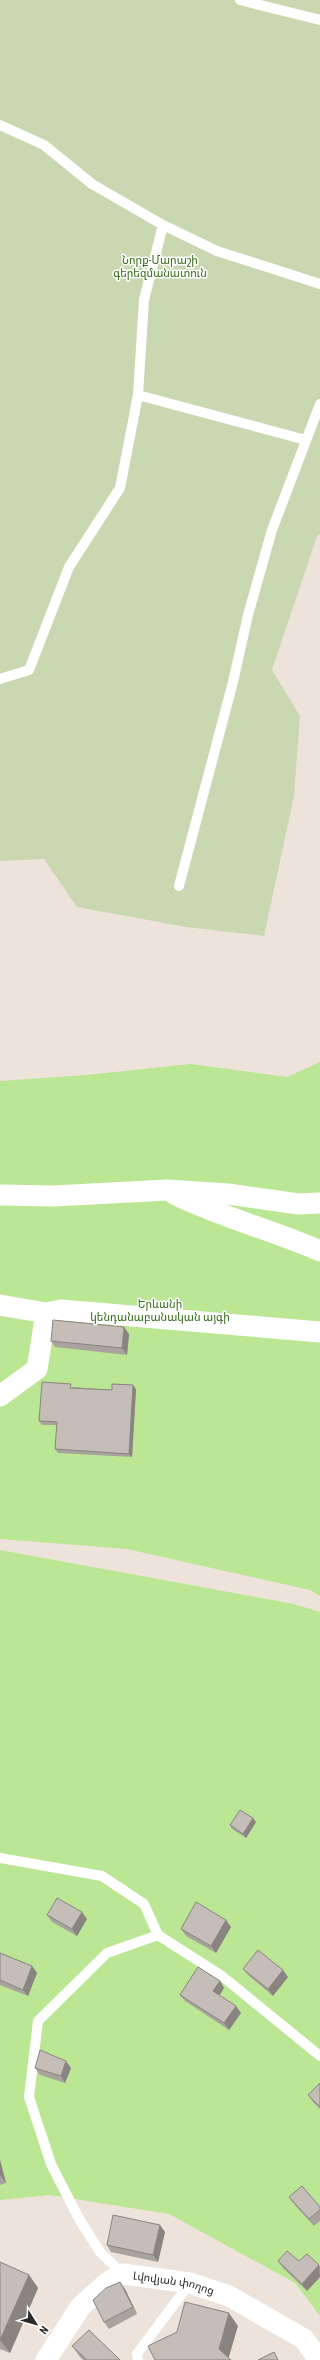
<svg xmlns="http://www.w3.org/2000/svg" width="320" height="2360" viewBox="0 0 320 2360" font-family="'Roboto Condensed','Noto Sans Armenian',sans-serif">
	<rect width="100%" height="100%" fill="#ede3db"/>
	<path fill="#bbe794" d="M320 1062V1596L310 1590 127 1549 0 1539V1081L86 1075 191 1064 287 1077Z
		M0 1550 294 1604 320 1612V2316L295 2283 169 2214 50 2195 0 2200Z"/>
	<path fill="#c9d8b1" d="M0 0H320V534L317 536 272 670 300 716 294 796 264 936 186 927 77 907 44 859 0 861Z"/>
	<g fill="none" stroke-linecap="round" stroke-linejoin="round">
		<path stroke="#fff" stroke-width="10" d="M240 0 320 20
			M0 125 44 145 92 184 163 225 217 251 320 284
			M138 395 306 440
			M0 679 29 670 69 567 120 488 138 395 144 300 163 225
			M179 886 233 682 248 615 272 530 320 404
			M0 1858 102 1876 144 1904 158 1935
			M123 2274 100 2252 78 2217 51 2164 29 2097 38 2021 107 1953 158 1935 222 1976 320 2056
			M138 2360 137 2354 190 2283"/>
		<g stroke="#fff" stroke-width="21">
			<path d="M174 1194C221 1217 272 1230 320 1251"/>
			<path d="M0 1195 54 1196 167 1190 228 1194 298 1204 320 1203"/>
			<path d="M0 1305 46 1313 61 1310 320 1332"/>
			<path d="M0 1396 37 1369 46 1313"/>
			<path id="s1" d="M46 2360 81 2306 108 2282 123 2274 190 2283 229 2296 304 2339 319 2360"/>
		</g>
	</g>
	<path fill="#a9a39e" d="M129 1334 127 1355 55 1347 51 1341Z
		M73 1387 112 1390 136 1389 132 1457 58 1453 55 1449 57 1425H42L39 1421Z
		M256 1822 246 1838 232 1829 230 1825Z
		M47 1915 87 1919 77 1936 52 1922Z
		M231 1927 216 1953 186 1936 181 1929Z
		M0 1953 32 1966 37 1973 28 1996 0 1985Z
		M243 1969 288 1977 273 1996 248 1975Z
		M220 1981 224 1988 219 1995 241 2013 229 2030 185 2001 180 1995Z
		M35 2068H71L65 2083 40 2075Z
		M320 2083V2109L313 2102 308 2095Z
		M0 2160 6 2183 0 2185Z
		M289 2197 320 2207V2221L314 2226 294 2204Z
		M165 2232 158 2262 111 2252 107 2245Z
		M278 2261H299L320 2266V2277L307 2291 283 2268Z
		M0 2262 29 2275 38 2288 10 2353 0 2349Z
		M125 2289 137 2314 109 2329 104 2322Z
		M72 2346 120 2360H83L80 2357Z"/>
	<path fill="#8a8481" d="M124 1327 129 1334 127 1355 122 1348Z
		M133 1385 136 1389 132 1457 129 1454Z
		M253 1818 256 1822 246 1838 243 1834Z
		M82 1912 87 1919 77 1936 72 1929Z
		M226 1920 231 1927 216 1953 211 1946Z
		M32 1966 37 1973 28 1996 23 1990Z
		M283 1970 288 1977 273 1996 268 1989Z
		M220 1981 224 1988 218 1998 213 1991Z
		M236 2006 241 2013 229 2030 224 2023Z
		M66 2061 71 2068 65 2083 61 2076Z
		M0 2160 6 2183 0 2175Z
		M160 2225 165 2232 158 2262 153 2255Z
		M319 2265 320 2277 307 2291 302 2284Z
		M29 2275 38 2288 10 2353 0 2340Z
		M120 2282 125 2289 137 2314 133 2307Z
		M229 2313 238 2326 228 2360 219 2349Z"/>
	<path fill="#c5bdb8" stroke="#8a8481" d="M53 1320 124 1327 122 1348 51 1341Z
		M42 1382 71 1384 70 1388 112 1390V1384L133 1385 129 1454 55 1449 57 1422 39 1421Z
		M240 1810 253 1818 243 1834 230 1825Z
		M57 1898 82 1912 72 1929 47 1915Z
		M196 1902 226 1920 211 1946 181 1929Z
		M258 1950 283 1970 268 1989 243 1969Z
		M0 1953 32 1966 23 1990 0 1980Z
		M198 1967 220 1981 213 1991 236 2006 224 2023 180 1995Z
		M40 2050 66 2061 61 2076 35 2068Z
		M320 2083V2107L308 2095Z
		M302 2186 320 2207V2210L309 2219 289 2197Z
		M113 2215 160 2225 153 2255 107 2245Z
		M287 2251 299 2261 307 2254 319 2265 302 2284 278 2261Z
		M0 2262 29 2275 0 2340Z
		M120 2282 133 2307 104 2322 93 2300 106 2288Z
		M185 2302 229 2313 219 2349 231 2360H155L148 2346 177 2332Z
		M89 2330 120 2360H87L72 2346Z
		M274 2352 278 2360H258Z"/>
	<g text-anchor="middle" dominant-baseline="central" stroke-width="3" stroke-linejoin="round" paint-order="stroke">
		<g font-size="11" fill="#336b16" stroke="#fff">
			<text x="160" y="260">Նորք-Մարաշի<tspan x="160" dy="13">գերեզմանատուն</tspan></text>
			<text x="160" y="1304">Երևանի<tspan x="160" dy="13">կենդանաբանական այգի</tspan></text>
		</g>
		<g font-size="11" fill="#2a2a2a" stroke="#fff">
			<text stroke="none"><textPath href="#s1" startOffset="169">Լվովյան փողոց</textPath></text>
		</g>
	</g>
	<g transform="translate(36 2324) rotate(127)" stroke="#ffffff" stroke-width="3" paint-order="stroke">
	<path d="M0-3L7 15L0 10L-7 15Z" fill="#2a2a2a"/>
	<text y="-6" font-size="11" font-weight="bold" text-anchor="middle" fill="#2a2a2a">N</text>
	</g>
</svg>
